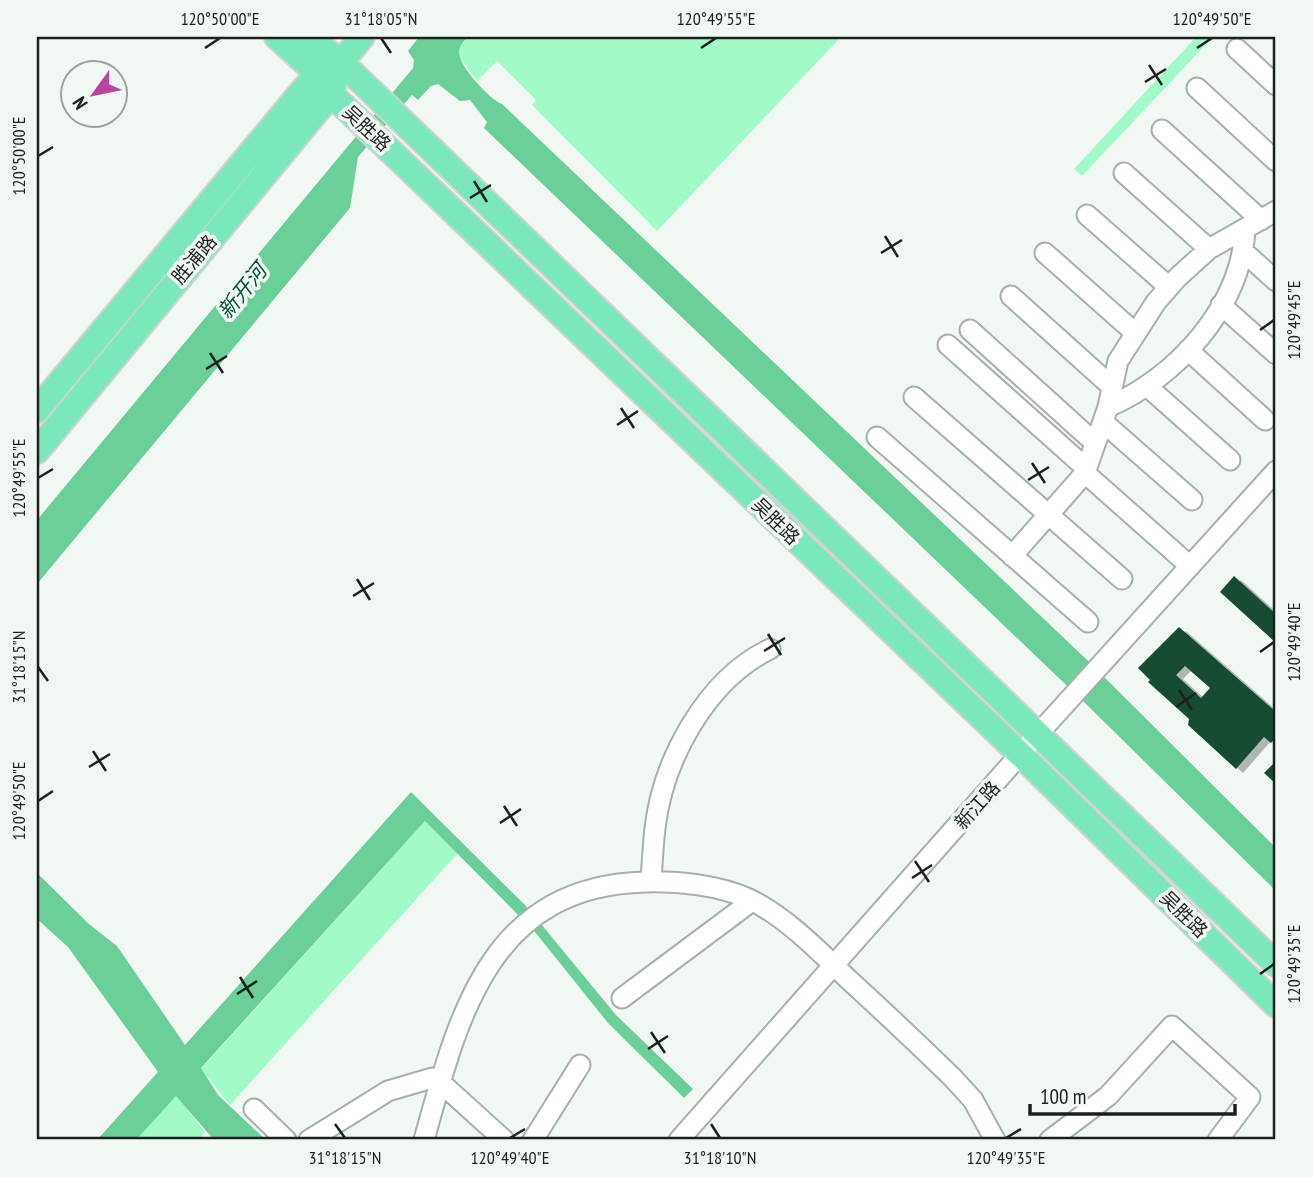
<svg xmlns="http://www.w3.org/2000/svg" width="1313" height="1177" viewBox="0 0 1313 1177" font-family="'PT Sans Narrow','Noto Sans SC',sans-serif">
	<defs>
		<filter id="shadow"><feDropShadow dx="7" dy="4" stdDeviation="0" flood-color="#0004"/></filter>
	</defs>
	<rect width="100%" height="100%" fill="#f1f8f4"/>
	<path fill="#a2fac8" d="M468 37H841L657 231 532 105 536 100 497 61 477 81 458 55 459 48Z
		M1196 37H1213L1082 176 1074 169Z
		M425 821 458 853 230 1105 201 1069Z
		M176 1095 205 1132 198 1140H136Z"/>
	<path fill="#6bcf99" d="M419 37H468C464 41 460 45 459 51 457 64 490 100 502 104L1085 658 1276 848V891L1086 704 484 128 487 122 470 100 460 101 438 84 431 86 418 100 412 95 358 157 350 208 37 584V520L413 68 414 60 408 51Z
		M411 792 527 907 616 1015 693 1089 684 1098 608 1023 535 932 425 821 201 1068 218 1095 266 1140H214L176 1096 136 1140H97L158 1072 68 947 37 919V873L89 924 117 946 185 1045Z"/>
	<path fill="#174e33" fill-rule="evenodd" filter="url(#shadow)" d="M1234 576 1276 614V643L1220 592Z
		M1179 627 1276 712V737L1271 743 1264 737 1236 769 1188 725 1189 719 1148 682 1150 680 1138 668ZM1185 666 1210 688 1201 698 1176 675Z
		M1276 761V784L1264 773Z"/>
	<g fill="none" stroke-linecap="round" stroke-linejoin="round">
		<defs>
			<path id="minor" d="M1237 49 1276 85
				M1197 88 1276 161
				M1162 130 1261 220
				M1124 173 1209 249
				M1087 215 1169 287
				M1244 252 1276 281
				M1045 253 1134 332
				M1011 296 1110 385
				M1221 305 1276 354
				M970 330 1095 443
				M948 345 1086 468
				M1188 350 1265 420
				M1148 387 1230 460
				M914 397 1122 579
				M1108 407C1176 378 1241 307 1245 230
				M1103 422 1192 500
				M877 437 1088 622
				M1085 473 1190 566
				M1012 556 1085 473 1108 407 1118 361 1156 302 1178 277 1209 249 1276 211
				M651 882C652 864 653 846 655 828 663 760 706 680 770 649
				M622 998 752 901
				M254 1109 286 1140
				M309 1140 388 1091 432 1078 440 1082 504 1140
				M424 1140C458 1017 489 886 645 882 678 881 719 885 749 899 786 917 819 951 848 979 883 1011 918 1044 952 1077L973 1100 995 1140
				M533 1140 580 1065
				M679 1140 1039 733 1276 471
				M1050 1140 1108 1096 1172 1026 1250 1097 1218 1140"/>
			<path id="major" d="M277 37 318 74 331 94 1021 755 1276 1005
				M308 37 341 62 1276 964
				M37 410 304 89 318 74 331 67
				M37 451 331 94 341 62 362 37"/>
		</defs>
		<use href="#minor" stroke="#a8afaa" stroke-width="23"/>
		<use href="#major" stroke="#d2d2d2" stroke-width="28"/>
		<use href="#minor" stroke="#fff" stroke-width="19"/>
		<use href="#major" stroke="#7be8bb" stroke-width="24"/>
	</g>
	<path fill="none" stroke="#1e201f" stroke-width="2.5" d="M381 38 391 53M205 48 220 38M701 48 716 38M1197 48 1212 38M1149 65 1162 85M1145 82 1166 69M38 156 53 147M474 181 487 202M470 198 491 185M885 236 898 257M881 253 902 240M1260 330 1274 320M210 353 223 373M206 369 227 356M621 408 634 428M617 425 638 411M1032 463 1045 483M38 478 53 469M1028 480 1049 467M357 579 370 600M353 596 374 583M768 634 781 655M764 651 785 638M1260 652 1274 642M38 667 48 681M1179 690 1192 710M1176 707 1196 693M93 751 106 771M89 767 110 754M38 801 53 791M504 806 517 826M500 823 521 809M915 861 929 882M912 878 932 865M1260 974 1274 964M240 977 253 998M237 994 257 981M651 1032 665 1053M648 1049 668 1036M335 1124 345 1138M711 1124 720 1138M510 1138 525 1129M1006 1138 1021 1129"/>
	<g text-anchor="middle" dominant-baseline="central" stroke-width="7" stroke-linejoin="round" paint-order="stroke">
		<g font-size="19" fill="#1e201f" stroke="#f1f8f4">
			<text transform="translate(367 128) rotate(43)">吴胜路</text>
			<text transform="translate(194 259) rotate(-50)">胜浦路</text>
			<text transform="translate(776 521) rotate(44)">吴胜路</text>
			<text transform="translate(977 805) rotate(-48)">新江路</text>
			<text transform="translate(1184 914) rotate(44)">吴胜路</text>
		</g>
		<g font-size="21" font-style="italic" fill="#005332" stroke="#f1f8f4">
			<text transform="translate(242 291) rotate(-51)">新开河</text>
		</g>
	</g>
	<rect width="1313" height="1177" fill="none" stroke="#f1f8f4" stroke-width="77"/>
	<g transform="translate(94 94) rotate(237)"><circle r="33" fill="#f1f8f4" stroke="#9da29f" stroke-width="2"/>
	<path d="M0-5L12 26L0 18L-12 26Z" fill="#ba459e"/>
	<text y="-10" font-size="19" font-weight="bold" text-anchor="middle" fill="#1e201f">N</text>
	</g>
	<path d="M1030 1104v10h205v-10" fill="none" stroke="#1e201f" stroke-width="3.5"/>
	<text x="1040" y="1104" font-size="21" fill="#1e201f" stroke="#f1f8f4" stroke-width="5" paint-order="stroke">100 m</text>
	<rect x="38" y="38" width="1236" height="1100" fill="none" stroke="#1e201f" stroke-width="2.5"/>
	<g font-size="18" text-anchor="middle" fill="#1e201f">
		<text x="220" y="25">120°50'00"E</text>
		<text x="381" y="25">31°18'05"N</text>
		<text x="716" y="25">120°49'55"E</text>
		<text x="1212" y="25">120°49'50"E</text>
		<text transform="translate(19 156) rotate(-90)" y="6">120°50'00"E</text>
		<text transform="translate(1294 320) rotate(-90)" y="6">120°49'45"E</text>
		<text transform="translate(19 478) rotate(-90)" y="6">120°49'55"E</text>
		<text transform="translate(1294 642) rotate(-90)" y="6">120°49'40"E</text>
		<text transform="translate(19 667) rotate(-90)" y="6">31°18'15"N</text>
		<text transform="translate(19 801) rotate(-90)" y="6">120°49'50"E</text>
		<text transform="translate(1294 964) rotate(-90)" y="6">120°49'35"E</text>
		<text x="345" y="1164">31°18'15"N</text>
		<text x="510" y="1164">120°49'40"E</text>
		<text x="720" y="1164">31°18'10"N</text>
		<text x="1006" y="1164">120°49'35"E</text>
	</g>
</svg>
